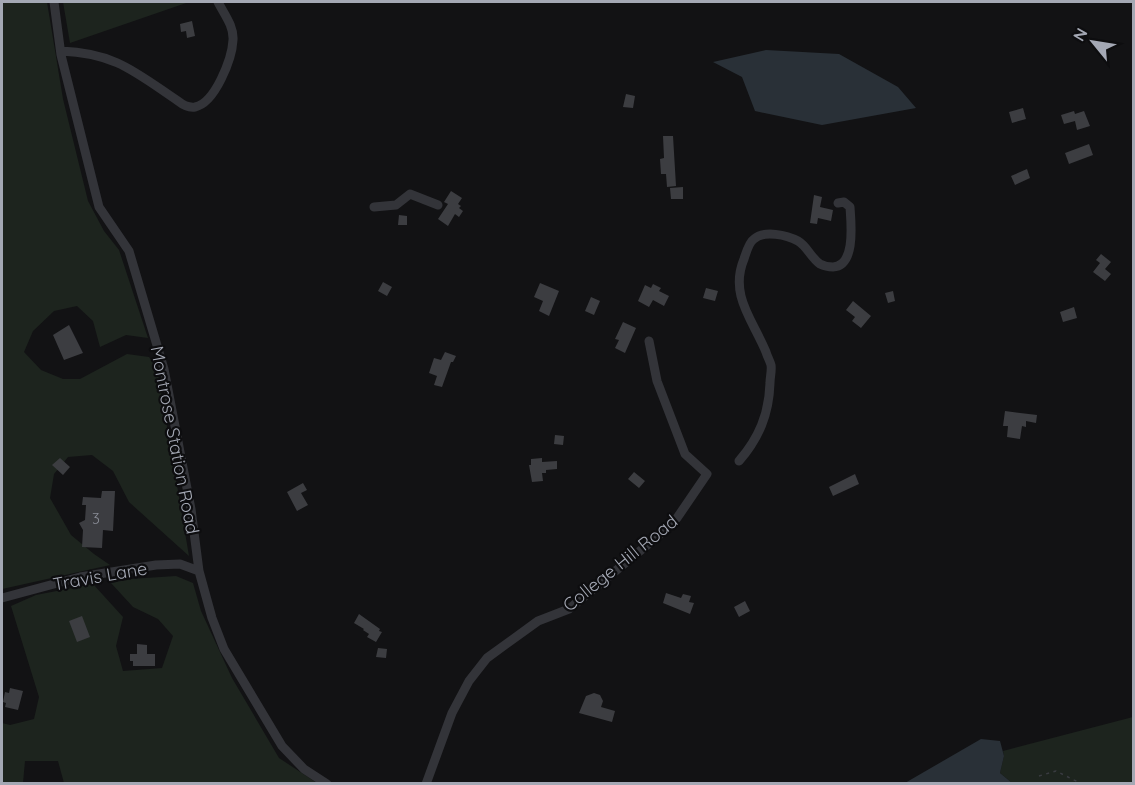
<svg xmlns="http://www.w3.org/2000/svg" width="1135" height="785" viewBox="0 0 1135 785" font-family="Quicksand,sans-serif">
	<rect width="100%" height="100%" fill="#121214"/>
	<path fill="#1d241e" d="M2 2H47L63 99 88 201 104 231 119 250 148 338 126 335 100 347 93 321 77 306 54 311 33 331 24 352 41 370 63 379H80L127 354 149 357 157 368 189 556 129 502 113 471 92 455 68 457 54 474 50 498 71 535 94 554 110 565 2 589Z
		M63 2H189L70 43Z
		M176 576 193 583 201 611 232 678 279 758 317 783H64L58 761H25L23 783 2 784V723L10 725 34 719 39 697 11 606 36 595 93 584 123 617 116 646 123 671 162 668 173 636 158 619 133 607 111 583 131 579Z
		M1133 717V783H1012L1000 773 1004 756 1003 751Z"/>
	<path fill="#293037" d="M766 50 839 54 898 87 916 108 822 125 755 111 742 77 713 62Z
		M981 739 1000 741 1004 756 1000 773 1012 783H905Z"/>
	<path fill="#3c3d41" d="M192 21 195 36 187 38 186 31 181 32 180 24Z
		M626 94 635 96 633 108 623 107Z
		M1023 108 1026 119 1012 123 1009 112Z
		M1074 111 1075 114 1084 111 1090 126 1077 130 1075 121 1064 124 1061 115Z
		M663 136H673L676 186 667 187 666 174H661L660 159 664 158Z
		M1089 144 1093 155 1069 164 1065 153Z
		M1027 169 1030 178 1015 185 1011 176Z
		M683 187V199H671L670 188Z
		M451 191 462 198 458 204 461 206 459 208 463 211 459 217 455 214 448 226 438 219 448 204 444 202Z
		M814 195 822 197 820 207 833 210 831 221 818 218 817 224 810 223Z
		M399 215 407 216V225H398Z
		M1101 254 1111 262 1105 269 1111 274 1105 281 1093 272 1100 263 1096 260Z
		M383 282 392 287 387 296 378 291Z
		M540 283 559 291 549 316 539 311 543 301 534 297Z
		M653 284 661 288 659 291 669 296 664 306 653 300 649 307 638 301 645 285 651 288Z
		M706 288 718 291 715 301 703 298Z
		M893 291 895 301 888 303 885 293Z
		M591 297 600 301 594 315 585 311Z
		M853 301 871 316 861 328 852 321 855 317 846 310Z
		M1074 307 1077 318 1063 322 1060 312Z
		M623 322 636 328 625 353 615 348 619 340 615 339Z
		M69 325 83 353 64 360 53 335Z
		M445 352 456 356 453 362H451L442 387 434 385 437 376 429 373 434 358 441 360Z
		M1005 411 1037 415 1036 423 1026 421V427L1022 426 1020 439 1007 437 1008 426H1003Z
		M555 435 564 436 563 445 554 444Z
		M60 458 70 467 63 475 52 465Z
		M542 458V462L557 461V469L546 470V473H542L543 481 532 482 529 465H531V459Z
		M634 472 645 481 639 488 628 479Z
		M855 474 859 484 833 496 829 487Z
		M303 483 307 490 301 493 308 505 297 511 287 492Z
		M102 491H115L113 531 103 530 102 548 82 547 83 530 79 523 85 520 86 505H82L83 497 101 498Z
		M666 593 681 598 683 594 691 596 689 602 694 603 690 614 663 603Z
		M745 601 750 611 739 617 734 607Z
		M359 614 380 629 379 631 382 632 376 642 367 637 369 634 363 630 364 629 354 623Z
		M82 616 90 637 77 642 69 621Z
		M137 644 147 645V654H155V666H133V661H130V654H137Z
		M378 648 387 649 386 658 376 657Z
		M10 688 23 691 18 710 5 707 6 703 3 702 5 692 9 693Z
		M594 693 600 695 603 701 601 707 615 711 612 722 579 713 586 696Z"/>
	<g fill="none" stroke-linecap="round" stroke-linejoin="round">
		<path stroke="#393b40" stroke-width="1.5" stroke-dasharray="3 4.5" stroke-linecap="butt" d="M1039 776 1056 771 1082 784"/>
		<path stroke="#333439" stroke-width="9" d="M54 2 61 55 99 207 129 251 164 369 191 509 199 571 212 618 224 649 282 746 304 769 327 784
			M61 51C115 53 135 72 178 101 183 105 188 108 195 107 215 103 232 59 233 40 234 26 224 14 218 2
			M374 207 396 205 410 194 438 205
			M739 461C759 438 769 414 770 383 770 377 772 370 771 365 770 361 767 356 766 352 753 320 729 295 744 259 746 253 749 242 754 239 764 230 787 235 798 241 807 246 811 258 820 264 824 266 828 267 833 267 856 266 851 223 850 207L844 202 838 203
			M2 598 80 577 156 565 180 564 199 571
			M426 784 452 713 469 681 487 658 538 621 569 609 657 537 677 518 707 474 685 454 657 381 649 341"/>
	</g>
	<g text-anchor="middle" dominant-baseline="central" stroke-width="4.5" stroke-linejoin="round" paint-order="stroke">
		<g font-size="15" fill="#8a8d97">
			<text x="96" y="518">3</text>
		</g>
		<g font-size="18" fill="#a4a8b4" stroke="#0d0d0f">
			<text transform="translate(175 440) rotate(79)">Montrose Station Road</text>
			<text transform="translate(620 563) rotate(-39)">College Hill Road</text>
			<text transform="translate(100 576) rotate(-10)">Travis Lane</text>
		</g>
	</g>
	<rect width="1135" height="785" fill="none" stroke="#a4a8b4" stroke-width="6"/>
	<g transform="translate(1093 42) rotate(300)" stroke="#0d0d0f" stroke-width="4.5" paint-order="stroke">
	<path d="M0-4.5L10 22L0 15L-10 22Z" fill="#a4a8b4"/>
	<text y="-9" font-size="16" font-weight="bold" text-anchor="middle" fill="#a4a8b4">N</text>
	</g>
</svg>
